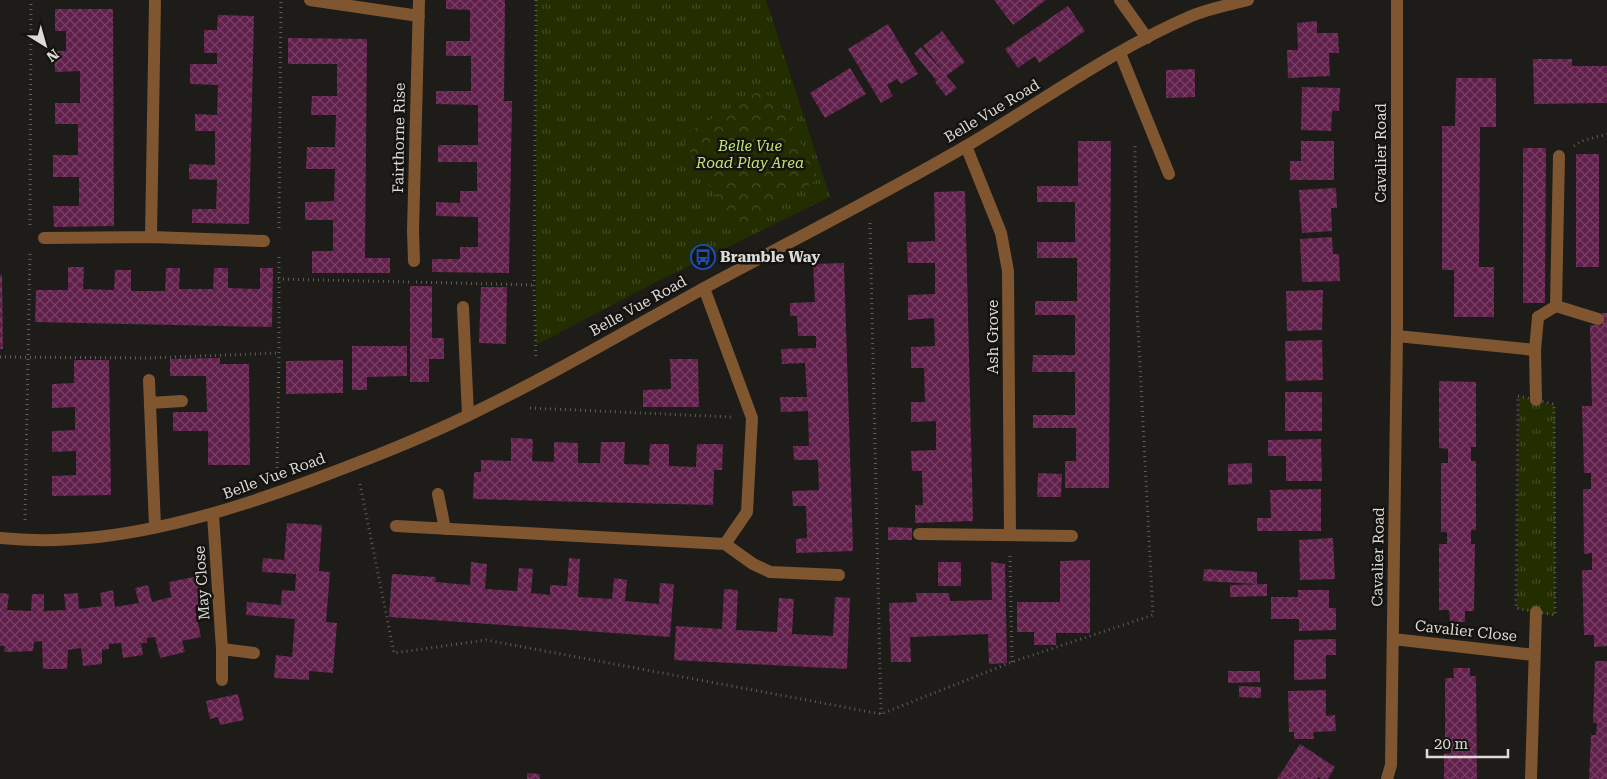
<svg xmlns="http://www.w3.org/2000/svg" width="1607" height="779" viewBox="0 0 1607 779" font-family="'Roboto Serif',serif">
	<defs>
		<pattern id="grass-tufts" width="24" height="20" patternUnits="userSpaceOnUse" patternTransform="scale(1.25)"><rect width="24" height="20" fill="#222e00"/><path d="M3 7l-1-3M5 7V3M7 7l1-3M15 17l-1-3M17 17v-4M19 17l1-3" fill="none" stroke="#424c24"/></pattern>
		<pattern id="forest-crowns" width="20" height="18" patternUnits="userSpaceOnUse" patternTransform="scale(1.25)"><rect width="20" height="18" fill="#222e00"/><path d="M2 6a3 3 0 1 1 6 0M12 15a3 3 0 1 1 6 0" fill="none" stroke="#424c24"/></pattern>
		<pattern id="building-cross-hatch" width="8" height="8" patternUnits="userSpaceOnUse" patternTransform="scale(1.25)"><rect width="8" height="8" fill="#61204b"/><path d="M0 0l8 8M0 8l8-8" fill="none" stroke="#774064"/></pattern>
	</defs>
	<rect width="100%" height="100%" fill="#1d1c18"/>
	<path fill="url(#grass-tufts)" d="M536 0H766L830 197 654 283 536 345Z
		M1519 397 1555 405V616L1517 609Z"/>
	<path fill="url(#forest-crowns)" d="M759 91 780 100 818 179 735 230 681 136Z"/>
	<path fill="url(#building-cross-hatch)" d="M446 0H505L504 101H512L509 273 432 272V259H460V247H478V217L436 216V202L460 203V191H477V162H438V145H478V105L436 104V91H471V56H446V41H470V10L446 9Z
		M994 0H1046L1013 25Z
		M1068 6 1085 31 1039 63 1035 56 1018 68 1005 49Z
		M55 9H113L114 226 54 227 53 206H79V177H53V155H78V124H55V103H80V71L55 72 54 51H66V31H55Z
		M218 15 254 16 249 224 192 223V209H216L217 180 189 179V164L215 165V131H195V114L217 115 218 85 190 84V64H217V53H204V30H217Z
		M1317 21V33H1338L1339 53H1329L1330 76 1288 78 1287 50H1298L1297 23Z
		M888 24 918 74 901 84 897 79 887 85 893 96 881 103 848 49Z
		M942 31 965 62 946 76 923 46Z
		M288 38 367 39 365 258H390V273H312V251H333V220H305V202L334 201 335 169H306L307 147H335L336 115H311L312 96H337V64H288Z
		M921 47 957 88 946 96 935 82 941 75 936 80 914 53Z
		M1533 59H1572V66H1607V103L1534 104Z
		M850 68 866 94 825 118 810 93Z
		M1195 69V97L1166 98V70Z
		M1456 78H1496V127H1480L1479 267H1494V317H1454V270H1442V126H1455Z
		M1302 87 1340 88 1339 111H1332L1331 131 1301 130Z
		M1078 141H1111L1109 488H1065V461H1076V428H1033V415H1075V372H1032L1033 355H1075V315H1035V301H1077V258H1037V242H1075V202H1037V186H1078Z
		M1301 141H1334V180H1290V161H1301Z
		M1523 148H1546L1545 303H1523Z
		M1576 154H1599V267H1576Z
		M1336 188 1337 208H1331L1332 231 1302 233 1299 190Z
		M965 191 973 521 915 523V505H923L922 471H912L911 451 936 450V421L911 422V402H925L924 368H911V347L935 346 934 318 908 320V295L935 294V263H908L907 242 935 241 934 192Z
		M1332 237 1333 254H1339L1340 281 1302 282 1300 239Z
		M844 263 853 551 796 553V539L807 538 806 506H793L792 491 819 490 818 460H794L793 446H809L808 411 781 412 780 397H807L805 363 782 364 781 349 816 348V336H798L797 316H790V303L815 302 813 264Z
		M68 267H84L83 289 114 290 115 270H131V291H165L166 268H180L179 289H213L214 268H228V288L260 289V268H273L272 327 35 322 36 290H68Z
		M0 275H2L3 349H0Z
		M410 286H432V338H444V359H429V382H410Z
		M481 287H507L506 344 479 343Z
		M1323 290 1322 330 1287 331 1286 291Z
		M1602 313H1607V646L1594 647V635H1584L1582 570H1592V553L1584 554 1583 489H1591V473H1584L1582 406H1592L1590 325H1602Z
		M1322 340 1323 380 1286 381 1285 341Z
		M352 346H407V376L367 377V390H352Z
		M220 358V364H249L250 465H208V431H173V412H207L206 376H170V359Z
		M670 359H698L699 407H643V390L671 389Z
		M74 360H109L111 495 52 496V476L76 475V451L52 452V431L75 430V407L52 408V384L74 383Z
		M343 360V393L286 394V361Z
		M1439 381 1476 382V447H1471V461H1476V530H1471V544H1475L1474 611H1465V622H1450L1449 610H1439V544H1447V532H1441V463H1448V449L1439 448Z
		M1285 392H1322V431H1285Z
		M511 438 533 439 532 461 554 462V442L578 443V463H600L601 442H625L624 464 649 465 650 444H669V466L696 467 697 444H723L722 470H714L713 505 473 499 474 472H481V460L511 461Z
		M1321 439 1322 481H1286V456H1268V440Z
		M1252 463V484L1228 485V464Z
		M1038 473 1062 474 1061 497H1037Z
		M1321 489V531H1257V518H1271L1270 490Z
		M287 523 322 525 319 571 330 572 326 622 337 623 333 673 309 671V680L274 678 276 655 292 657 295 619 246 615 247 602 281 605 282 590 295 591 296 574 262 572 263 558 284 560Z
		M888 527 912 528V540H888Z
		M1333 538 1335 579 1300 580 1299 540Z
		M569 558 580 559 578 597 612 599 614 578 627 580 625 601 659 604 660 583 674 584 670 637 389 617 392 574 436 577 435 582 470 585 471 562 487 564 485 589 517 591 519 568 533 569 531 593 550 595V585L567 586Z
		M1090 560V633H1056V645H1034V632H1017V602H1060V561Z
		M938 562H961V586H938Z
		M991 562 1005 564 1007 663 989 664 988 634 910 637 911 662H891L889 603 917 602 916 593H949L950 601 992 600Z
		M1204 569 1257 572V584L1203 581Z
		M199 576 205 606 195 609 201 637 182 641 185 652 160 658 155 637 147 638V643H141L143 655 123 658 121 643 109 644V649L102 650V664L83 666 81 648 68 650 67 669H43L42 641 34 642 33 651 4 652 5 646H0V593L9 594 7 610 31 611 32 594H44V611L66 610 64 594 78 593 79 609 102 606 100 593 113 590 115 607 139 603 135 588 148 585 152 602 171 597 169 582Z
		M1267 584V596L1230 597V585Z
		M724 589 738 590 736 630 777 632 779 598 794 599 792 634 833 636 835 597 850 598 847 669 674 660 676 626 722 629Z
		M1298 590H1329V608H1336V630L1299 631V619H1271V597H1298Z
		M1336 639V655H1326V679L1294 680V640Z
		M1595 661H1607V779H1589L1591 735H1596L1597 723H1593Z
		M1453 668H1470V676H1476L1477 779H1444V754L1451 753V740H1445V678H1454Z
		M1228 671H1260V682L1228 683Z
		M1239 686 1261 687V698L1239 697Z
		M1326 690V716L1335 715 1336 731 1313 732 1314 739H1294V732H1289L1288 691Z
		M238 694 244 720 220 725 218 717 210 719 206 701Z
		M1300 744 1335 767 1328 779H1321L1318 777 1317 779H1277Z
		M527 773 540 774V779H527Z"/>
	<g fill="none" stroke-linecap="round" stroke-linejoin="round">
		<path stroke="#5e5d5a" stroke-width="3" stroke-dasharray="1 4" stroke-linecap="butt" d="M536 0 534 285 536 359
			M1574 146 1582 141 1607 134
			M870 223 881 714
			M30 225 31 0
			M279 228 281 0
			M278 279 410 282
			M416 282 534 285
			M0 357 149 358 279 353
			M1518 396 1554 404 1555 615 1516 608Z
			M530 408 731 417
			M277 473 279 353V254
			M360 484 394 653 486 640 881 714 1012 662 1153 615 1137 308 1135 146
			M25 520 30 251
			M1010 556 1012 662"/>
		<path stroke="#7f5630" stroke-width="12" d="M1120 53 1169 174
			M1556 306 1598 319
			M463 307 468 415
			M1538 317 1556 306 1559 156"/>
		<path stroke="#7f5630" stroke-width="12" d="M310 0 419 16
			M1120 0 1147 38
			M966 146 1001 233 1008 271 1010 535
			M151 237 155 0
			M44 238 151 237 264 241
			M414 261 413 231 419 0
			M704 288 752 418 747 512 725 544
			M1397 336 1535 350
			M149 380 155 527
			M1536 400 1535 350 1538 317
			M150 403 182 401
			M438 494 445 529
			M213 515 222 649V680
			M396 526 725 544 753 564 770 572 839 575
			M919 534 1072 536
			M0 538C104 549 213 517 310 481 363 461 418 440 469 415 550 376 628 330 706 287 793 240 882 195 968 145 1041 102 1111 51 1189 17 1207 9 1229 5 1248 0
			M1393 639 1534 655
			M222 649 254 653
			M1387 779 1391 765 1397 336V0
			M1531 779 1536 612"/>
	</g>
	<defs>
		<symbol id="bus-ring" viewBox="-11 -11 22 22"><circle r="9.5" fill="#14130f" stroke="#1a4fb4" stroke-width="1.5"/><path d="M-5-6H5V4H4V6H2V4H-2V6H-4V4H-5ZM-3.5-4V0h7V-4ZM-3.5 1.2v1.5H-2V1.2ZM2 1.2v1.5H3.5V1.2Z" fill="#1a4fb4"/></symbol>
	</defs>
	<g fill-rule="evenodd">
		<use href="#bus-ring" x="689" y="243" width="28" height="28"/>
	</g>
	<g text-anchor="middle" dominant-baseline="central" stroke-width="5" stroke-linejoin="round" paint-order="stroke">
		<g font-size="15" fill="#dcdbd8" stroke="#14130f">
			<text transform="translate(992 111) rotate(-31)">Belle Vue Road</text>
			<text transform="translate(399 138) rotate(-89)">Fairthorne Rise</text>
			<text transform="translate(1381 153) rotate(-90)">Cavalier Road</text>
			<text transform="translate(638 306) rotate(-29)">Belle Vue Road</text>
			<text transform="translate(993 337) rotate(-90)">Ash Grove</text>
			<text transform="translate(274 476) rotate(-20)">Belle Vue Road</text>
			<text transform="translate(1378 557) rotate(-89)">Cavalier Road</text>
			<text transform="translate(202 583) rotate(-94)">May Close</text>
			<text transform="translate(1466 631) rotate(6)">Cavalier Close</text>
		</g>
		<g font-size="15" font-style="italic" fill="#c1e378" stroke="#14130f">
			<text x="750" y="146">Belle Vue<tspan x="750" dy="17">Road Play Area</tspan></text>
		</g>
		<g font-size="15" font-weight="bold" fill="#dcdbd8" stroke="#14130f" text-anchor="start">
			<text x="720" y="257">Bramble Way</text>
		</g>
	</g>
	<g transform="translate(45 45) rotate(143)" stroke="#14130f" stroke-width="4" paint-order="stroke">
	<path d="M0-4L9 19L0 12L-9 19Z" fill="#dcdbd8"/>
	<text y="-8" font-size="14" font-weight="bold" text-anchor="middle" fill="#dcdbd8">N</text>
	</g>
	<path d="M1427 749v8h81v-8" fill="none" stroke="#dcdbd8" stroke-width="2.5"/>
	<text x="1434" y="749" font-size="15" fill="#dcdbd8" stroke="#14130f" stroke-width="4" paint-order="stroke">20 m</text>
</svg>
